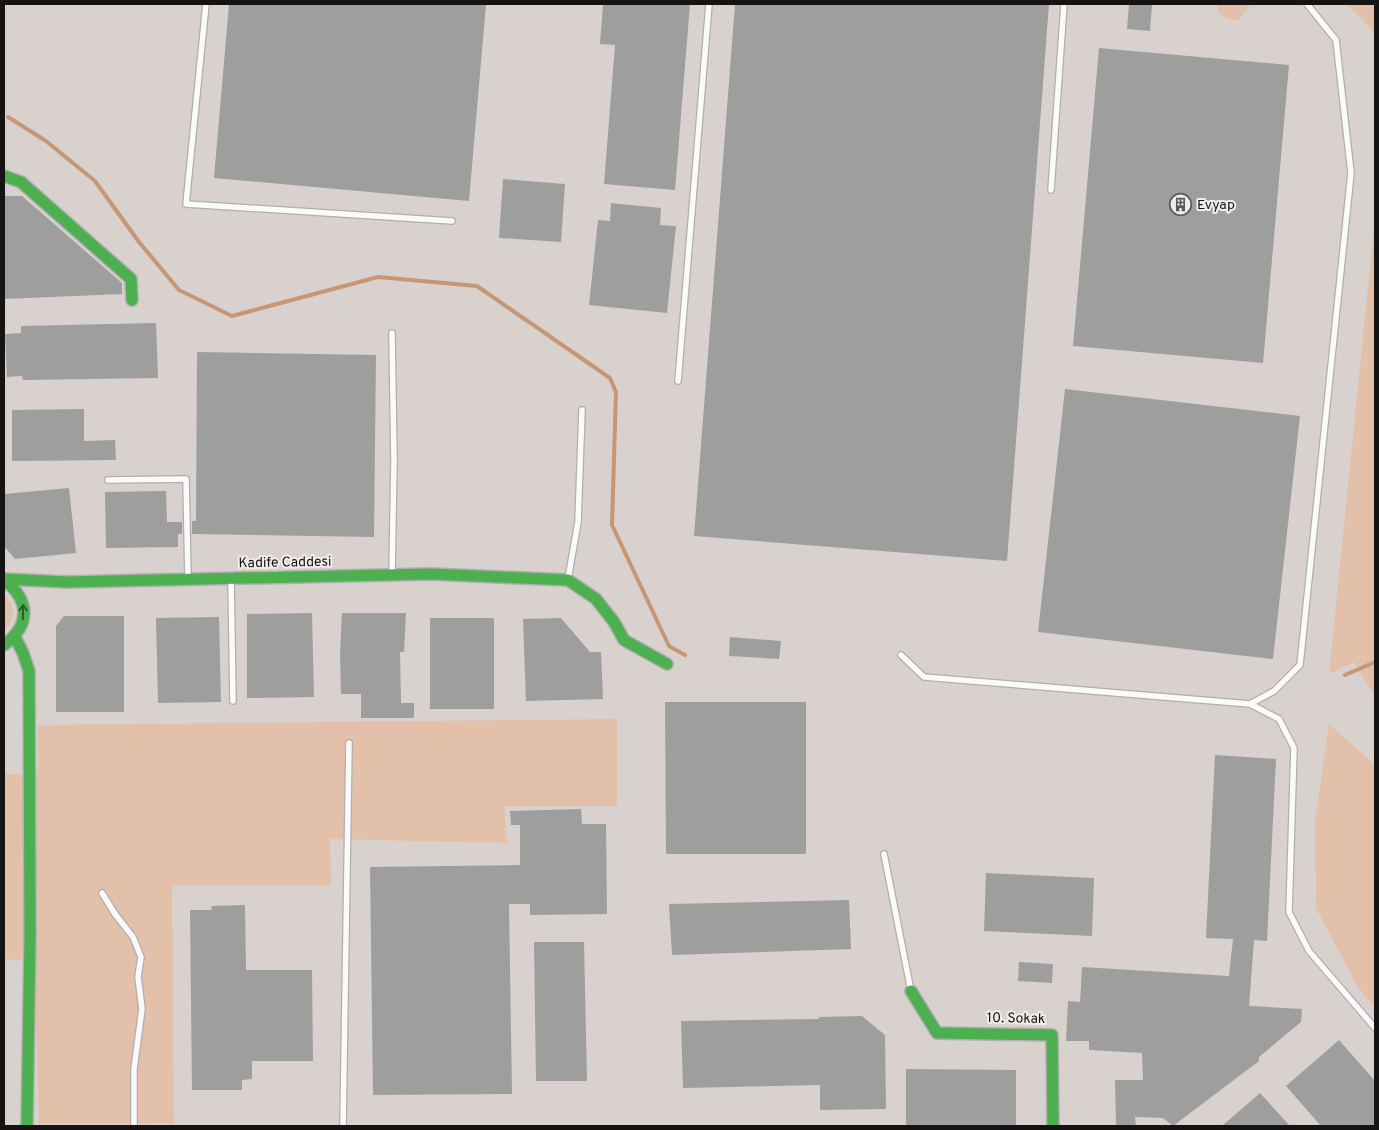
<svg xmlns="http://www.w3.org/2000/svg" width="1379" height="1130" viewBox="0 0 1379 1130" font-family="Overpass,sans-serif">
	<rect width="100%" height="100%" fill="#e2e0df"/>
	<path fill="#d8d1cd" d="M4 4H1375V1126H4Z"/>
	<path fill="#e3c0aa" d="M1217 4H1248L1249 7 1238 20 1227 19 1218 12Z
		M1347 4H1375V35V33Z
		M1375 218V697L1354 662 1329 674Z
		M4 594C15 605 16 620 4 630Z
		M617 719V806H504L507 843 330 839 331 885H172L174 1123 39 1124 34 961 4 959V774H38V725Z
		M1329 724 1375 765V1007L1358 988 1316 908 1315 822Z"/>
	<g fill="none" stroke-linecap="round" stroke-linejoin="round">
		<path stroke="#c79675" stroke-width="4" d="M8 117 46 141 95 181 139 242 179 290 232 316 378 277 477 286 610 378 616 392 612 525 669 646 685 655
			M1345 675 1375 662"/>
	</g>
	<path fill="#9f9e9e" d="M229 4H486L469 201 214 178Z
		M603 4H690L675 190 604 184 615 45 600 44Z
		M735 4H1049L1007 561 694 536Z
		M1129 4H1152L1150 31 1127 29Z
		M1099 48 1289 65 1263 363 1073 346Z
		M503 179 565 184 561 242 499 238Z
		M4 196H22L122 283V294L4 299Z
		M611 203 661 208 660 225 676 226 667 313 589 305 598 220 610 221Z
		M156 323 158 378 23 380 22 376 7 377 5 334 21 333V326Z
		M197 352 376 355 374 537 192 534V521H196Z
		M1065 389 1300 416 1273 659 1038 632Z
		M84 409V441L115 440 116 460 12 461V410Z
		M69 488 76 553 15 559 4 546V494Z
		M166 491 167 522H182V534H178V547L106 548 105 492Z
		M312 613 314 697 247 698V614Z
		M342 613H406L404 652H400L401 703H414V718H361V694H341L340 653Z
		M64 616H124V712H56V626Z
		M219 617 221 702 158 703 156 618Z
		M430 618H494V709H430Z
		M561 618 590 652H601L603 699 526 701 523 619Z
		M730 637 781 641 779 659 729 656Z
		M665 702H806V854H666Z
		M1215 755 1276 759 1267 941 1254 940 1249 1006 1302 1009 1301 1022 1259 1057V1061L1173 1126 1163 1118 1135 1117 1136 1126H1116L1115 1080H1143L1142 1053 1089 1050V1041H1066L1068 1001 1080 1002 1082 967 1229 976 1233 939 1206 938Z
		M581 809 582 824H606L607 914 530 915V904H509L512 1094 373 1095 370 867 520 865V825H511L510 811Z
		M986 873 1094 878 1092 936 984 931Z
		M849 900 851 949 672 955 669 904Z
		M245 905 246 970H312L313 1061H252V1079L242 1080V1090H192L190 910H212L211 906Z
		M534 942H584L587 1081H536Z
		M1019 962 1053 964 1052 983 1018 981Z
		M862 1016 885 1035 886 1109 820 1110V1085L683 1088 681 1021 819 1019V1017Z
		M1339 1040 1375 1081V1126H1321L1286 1086Z
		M906 1069 1016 1070V1126H906Z
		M1260 1093 1290 1126H1222Z"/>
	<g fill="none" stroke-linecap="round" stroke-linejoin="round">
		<defs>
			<path id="lane" d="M206 4 186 204 452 221
				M1051 190 1064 4
				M678 381 709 4
				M108 480 186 479 188 578
				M392 574 394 461 392 333
				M568 579 578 522 582 410
				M231 580 233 701
				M901 655 924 677 1250 704 1274 691 1300 665 1351 173 1336 40 1307 4
				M1250 704 1279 719 1294 748 1289 912 1309 951 1375 1028
				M884 854 911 991
				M102 893 115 914 133 937 141 957 138 977 142 1009 134 1069V1126
				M343 1126 349 743"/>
			<path id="fast" d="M4 176 21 182 131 279 132 300
				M4 579 67 582 431 574 568 580 596 599 614 622 624 640 667 664
				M4 580C30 600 31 625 4 645
				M15 637 23 653 29 671 30 937 27 1126
				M911 991 937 1033 1052 1035 1053 1126"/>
		</defs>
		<use href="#lane" stroke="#b0aeae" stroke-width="8"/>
		<use href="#fast" stroke="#b0aeae" stroke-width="14"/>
		<use href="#lane" stroke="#fbfafa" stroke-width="5.5"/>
		<use href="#fast" stroke="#4caf50" stroke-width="11"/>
	</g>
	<defs><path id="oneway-shaft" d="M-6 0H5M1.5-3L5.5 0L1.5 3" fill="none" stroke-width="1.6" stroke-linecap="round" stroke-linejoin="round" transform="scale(1.25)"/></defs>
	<use stroke="#2e5a2e" href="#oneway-shaft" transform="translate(23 612) rotate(-89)"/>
	<defs>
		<symbol id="building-ring" viewBox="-11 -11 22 22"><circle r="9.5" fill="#f1edeb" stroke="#5d5b5a" stroke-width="1.5"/><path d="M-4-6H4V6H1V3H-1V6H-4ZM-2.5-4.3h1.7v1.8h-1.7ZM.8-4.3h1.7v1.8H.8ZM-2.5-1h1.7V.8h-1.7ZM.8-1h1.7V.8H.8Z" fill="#5d5b5a"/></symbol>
	</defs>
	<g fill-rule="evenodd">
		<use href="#building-ring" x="1168" y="192" width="25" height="25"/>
	</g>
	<g text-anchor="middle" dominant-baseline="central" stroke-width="4" stroke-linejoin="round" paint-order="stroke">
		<g font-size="14" fill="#151413" stroke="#f1edeb" text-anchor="start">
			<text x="1197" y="205">Evyap</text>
		</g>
		<g font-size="14" fill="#151413" stroke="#f1edeb">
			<text transform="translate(285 563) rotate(-1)">Kadife Caddesi</text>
			<text transform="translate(1016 1019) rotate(1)">10. Sokak</text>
		</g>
	</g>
	<rect width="1379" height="1130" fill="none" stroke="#151413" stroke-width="10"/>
</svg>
